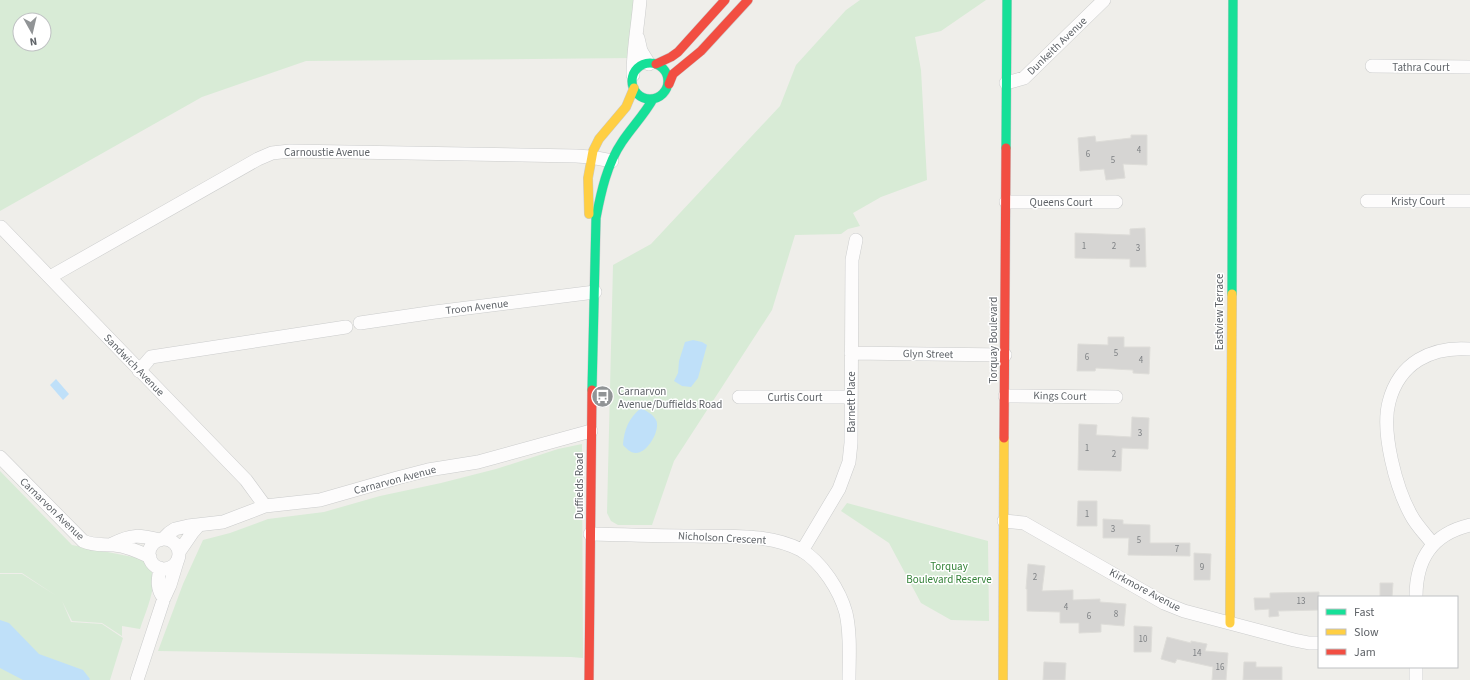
<svg xmlns="http://www.w3.org/2000/svg" width="1470" height="680" viewBox="0 0 1470 680" font-family="'Source Sans 3',sans-serif">
	<rect width="100%" height="100%" fill="#efeeea"/>
	<path fill="#d8ebd6" fill-rule="evenodd" d="M0 0H640L633 58 306 61 202 97 0 211ZM20 20H44V44H20Z
		M860 0H986L941 31 915 37 921 70 927 180 881 197 853 213 860 226 848 229 841 234 795 235 772 310 674 461 652 525H618L611 521 607 513 613 265 651 244 780 106 796 65 846 10Z
		M582 444 583 658 571 657 158 651 183 584 203 540 230 533 268 519 324 512 380 496 441 483 496 469 558 449Z
		M0 471 72 545 143 559C147 563 151 567 152 572 157 588 145 613 140 629L122 626V636L102 623 72 621 62 601 71 622 102 624 123 638 110 680H0V574H22L55 595 22 573H0Z
		M847 503 988 541 989 621 951 620 921 603 889 543 841 511Z"/>
	<path fill="#bfe0f9" d="M693 340 702 342 707 345 698 378 691 387 682 386 674 381 678 373 679 361 685 342Z
		M56 379 69 394 63 400 50 385Z
		M641 408C646 411 653 414 656 420 661 429 648 453 636 453 630 453 626 448 623 445 624 429 629 418 641 408Z
		M0 620 9 623 39 654 83 670 90 679 89 680H23L0 668Z"/>
	<path fill="#d6d5d3" stroke="#deddd9" d="M1131 135H1147V165L1123 164 1125 178 1106 180 1104 169 1080 171 1078 138 1095 136 1096 142 1131 138Z
		M1145 228 1146 267H1130V259L1075 258V233L1130 235V229Z
		M1108 337H1124V347H1150L1149 374 1133 373V370L1096 368 1095 371H1077L1078 344 1108 345Z
		M1132 417 1149 418 1148 449 1122 448 1121 471 1078 470 1079 424 1097 425 1096 435 1131 437Z
		M1078 501H1097V526H1077Z
		M1103 519 1123 520V524L1150 525V543H1190V556L1128 555 1129 538H1103Z
		M1194 553 1211 554 1210 580H1194Z
		M1028 564 1045 566 1042 591 1073 590V600L1100 599V602L1126 604 1124 626 1101 624V632L1079 633V623H1060V612L1027 611V589H1026Z
		M1380 583H1393L1392 597H1380Z
		M1319 592V610L1278 611 1279 616 1269 617V609L1255 610 1254 598H1270V593Z
		M1134 626 1152 627 1151 652H1134Z
		M1167 637 1191 643V641L1207 644 1205 651 1228 653 1226 680H1212L1213 667 1177 659 1175 663 1161 659Z
		M1044 662 1066 663 1065 680H1043Z
		M1244 662H1256V667H1282V680H1243Z"/>
	<g fill="none" stroke-linecap="round" stroke-linejoin="round">
		<defs>
			<path id="street" d="M638 38 641 51 649 64
				M1372 66 1470 67
				M633 75C633 50 638 25 640 0
				M1006 83 1024 78 1104 0
				M1367 201H1470
				M1006 202H1116
				M1 227 246 480 265 506
				M50 277 258 159 272 153 290 151 576 156 591 157 612 161
				M360 323 435 312 595 292
				M851 353 1005 355
				M139 371 151 357 346 327
				M1005 396 1116 397
				M739 397H851
				M0 457 83 541C94 546 102 544 114 545 127 546 138 551 150 557
				M1004 521 1024 523 1164 603 1184 611 1294 640 1309 643H1319
				M590 534C625 535 659 536 694 536 729 537 769 533 801 550 822 562 840 591 846 613 851 635 849 658 849 680
				M163 539 169 533 175 529 188 526 223 522 265 506 320 500 397 478 428 470 478 462 591 431
				M149 554a15 15 0 1 1 30 0a15 15 0 1 1-30 0Z
				M112 544C132 534 139 535 160 540
				M1433 544C1426 535 1416 525 1411 515 1396 488 1381 432 1389 402 1399 363 1431 346 1470 349
				M802 551 839 489 849 462 851 443 852 260 856 240
				M179 552 192 533 199 525
				M160 568C158 579 156 589 164 598
				M1416 597C1416 559 1432 534 1470 525
				M137 680 164 598 170 585 177 562
				M1416 680V667"/>
			<path id="fast" d="M632 81a18 18 0 1 1 36 0a18 18 0 1 1-36 0Z
				M1006 148 1007 0
				M1232 294 1233 0
				M592 390 596 218C601 192 607 164 622 142 632 127 644 115 653 99"/>
			<path id="slow" d="M589 214 588 178 593 151 599 139 626 107 634 88
				M1230 623 1232 294
				M1003 680 1004 438"/>
			<path id="jam" d="M656 64 671 57 678 52 725 0
				M669 84 673 74 701 51 748 0
				M1004 438 1006 148
				M589 680 592 390"/>
		</defs>
		<use href="#street" stroke="#cbcccc" stroke-width="14"/>
		<use href="#fast" stroke="#cacacb" stroke-width="10"/>
		<use href="#slow" stroke="#cacacb" stroke-width="10"/>
		<use href="#jam" stroke="#cacacb" stroke-width="10"/>
		<use href="#street" stroke="#fdfcfc" stroke-width="13"/>
		<use href="#fast" stroke="#16e098" stroke-width="9"/>
		<use href="#slow" stroke="#ffcf43" stroke-width="9"/>
		<use href="#jam" stroke="#f24e42" stroke-width="9"/>
	</g>
	<defs>
		<symbol id="bus-disc" viewBox="-11 -11 22 22"><circle r="9.5" fill="#919496" stroke="#fff"/><path d="M-5-6H5V4H4V6H2V4H-2V6H-4V4H-5ZM-3.5-4V0h7V-4ZM-3.5 1.2v1.5H-2V1.2ZM2 1.2v1.5H3.5V1.2Z" fill="#fff"/></symbol>
	</defs>
	<g fill-rule="evenodd">
		<use href="#bus-disc" x="590" y="384" width="25" height="25"/>
	</g>
	<g text-anchor="middle" dominant-baseline="central" stroke-width="3" stroke-linejoin="round" paint-order="stroke">
		<g font-size="9" fill="#7e8184">
			<text x="1139" y="150">4</text>
			<text x="1088" y="154">6</text>
			<text x="1113" y="160">5</text>
			<text x="1084" y="246">1</text>
			<text x="1114" y="246">2</text>
			<text x="1138" y="248">3</text>
			<text x="1116" y="353">5</text>
			<text x="1087" y="357">6</text>
			<text x="1141" y="360">4</text>
			<text x="1140" y="433">3</text>
			<text x="1087" y="448">1</text>
			<text x="1114" y="454">2</text>
			<text x="1087" y="514">1</text>
			<text x="1113" y="529">3</text>
			<text x="1139" y="540">5</text>
			<text x="1177" y="549">7</text>
			<text x="1202" y="567">9</text>
			<text x="1035" y="577">2</text>
			<text x="1301" y="601">13</text>
			<text x="1066" y="607">4</text>
			<text x="1116" y="614">8</text>
			<text x="1089" y="616">6</text>
			<text x="1143" y="639">10</text>
			<text x="1197" y="653">14</text>
			<text x="1220" y="667">16</text>
		</g>
		<g font-size="11" fill="#5f6368" stroke="#fff">
			<text transform="translate(1057 46) rotate(-44)">Dunkeith Avenue</text>
			<text x="1421" y="67">Tathra Court</text>
			<text x="327" y="152">Carnoustie Avenue</text>
			<text x="1418" y="201">Kristy Court</text>
			<text x="1061" y="202">Queens Court</text>
			<text transform="translate(477 307) rotate(-7)">Troon Avenue</text>
			<text transform="translate(1219 312) rotate(-90)">Eastview Terrace</text>
			<text transform="translate(993 340) rotate(-90)">Torquay Boulevard</text>
			<text transform="translate(928 354) rotate(1)">Glyn Street</text>
			<text transform="translate(134 365) rotate(46)">Sandwich Avenue</text>
			<text transform="translate(1060 396) rotate(1)">Kings Court</text>
			<text x="795" y="397">Curtis Court</text>
			<text transform="translate(851 402) rotate(-90)">Barnett Place</text>
			<text transform="translate(395 480) rotate(-15)">Carnarvon Avenue</text>
			<text transform="translate(579 486) rotate(-90)">Duffields Road</text>
			<text transform="translate(52 509) rotate(44)">Carnarvon Avenue</text>
			<text transform="translate(722 538) rotate(3)">Nicholson Crescent</text>
			<text transform="translate(1145 590) rotate(28)">Kirkmore Avenue</text>
		</g>
		<g font-size="11" fill="#5f6368" stroke="#fff" text-anchor="start">
			<text x="618" y="391">Carnarvon<tspan x="618" dy="13">Avenue/Duffields Road</tspan></text>
		</g>
		<g font-size="11" fill="#348238" stroke="#fff">
			<text x="949" y="566">Torquay<tspan x="949" dy="13">Boulevard Reserve</tspan></text>
		</g>
	</g>
	<rect x="1318" y="596" width="140" height="72" fill="#ffffff" stroke="#bfc1c3"/>
	<rect x="1326" y="609" width="20" height="6" fill="#16e098" stroke="#bfc1c3"/>
	<text x="1354" y="616" font-size="12" fill="#5f6368">Fast</text>
	<rect x="1326" y="629" width="20" height="6" fill="#ffcf43" stroke="#bfc1c3"/>
	<text x="1354" y="636" font-size="12" fill="#5f6368">Slow</text>
	<rect x="1326" y="649" width="20" height="6" fill="#f24e42" stroke="#bfc1c3"/>
	<text x="1354" y="656" font-size="12" fill="#5f6368">Jam</text>
	<g transform="translate(32 32) rotate(172)"><circle r="19" fill="#ffffff" stroke="#bfc1c3"/>
	<path d="M0-3L7 15L0 10L-7 15Z" fill="#919496"/>
	<text y="-6" font-size="11" font-weight="bold" text-anchor="middle" fill="#5f6368">N</text>
	</g>
</svg>
